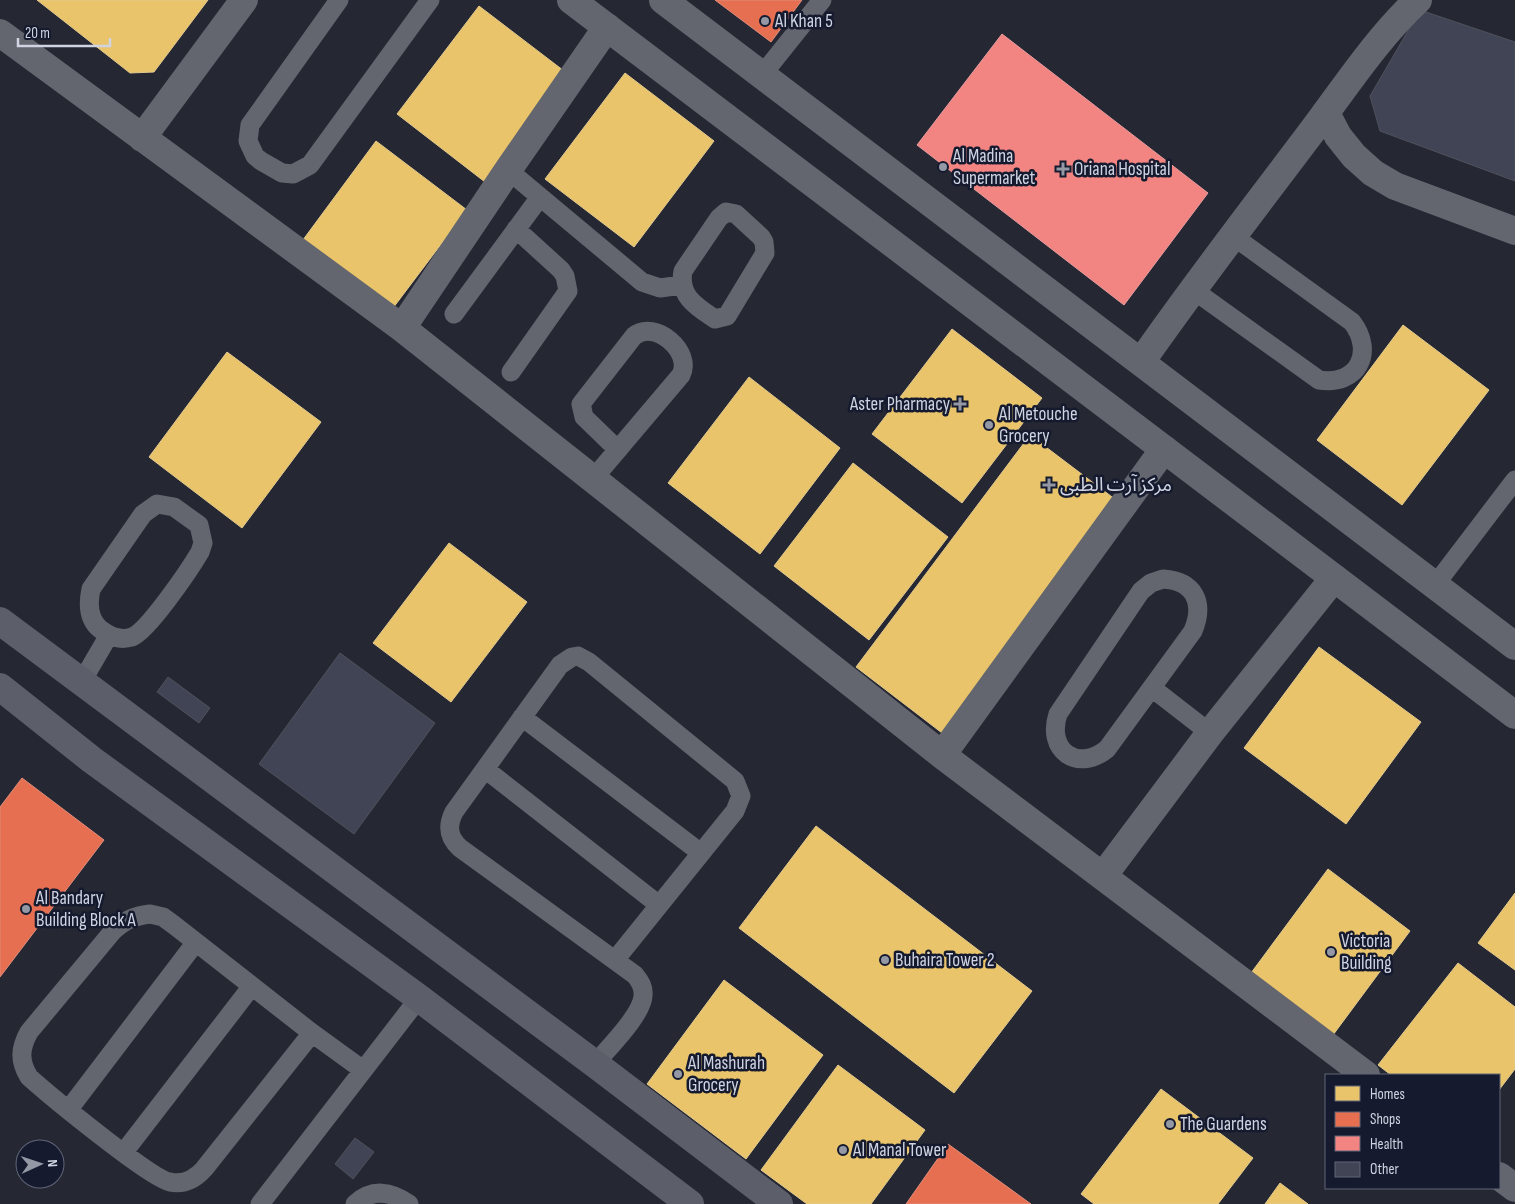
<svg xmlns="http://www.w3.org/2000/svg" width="1515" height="1204" viewBox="0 0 1515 1204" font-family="'Sofia Sans Condensed','Noto Sans Arabic',sans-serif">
	<rect width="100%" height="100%" fill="#252833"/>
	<path fill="#e9c46a" stroke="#e2c98e" d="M37 0H208L154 72 130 73Z
		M479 6 568 74 485 182 397 114Z
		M625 73 714 141 634 247 545 179Z
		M376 141 467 210 387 316 297 248Z
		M1403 325 1489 390 1402 505 1317 440Z
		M952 329 1042 398 962 503 872 434Z
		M227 352 321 422 242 528 149 457Z
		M749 377 840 448 760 554 668 483Z
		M1030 435 1120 503 946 736 856 667Z
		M853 463 948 537 869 640 774 566Z
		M449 543 527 602 451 702 373 643Z
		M1319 647 1421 722 1346 824 1244 748Z
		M816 826 1032 991 954 1093 739 928Z
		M1328 869 1410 931 1333 1035 1251 973Z
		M1515 893V970L1478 943Z
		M1458 963 1515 1007V1069L1499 1090V1075H1391L1378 1065Z
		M724 980 823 1055 746 1159 647 1084Z
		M838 1065 925 1130 871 1204H807L761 1170Z
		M1161 1089 1253 1158 1218 1204H1094L1081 1194Z
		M1280 1183 1308 1204H1265Z"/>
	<path fill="#e76f51" stroke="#e08d7c" d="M715 0H802L771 42Z
		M22 778 104 840 0 977V807Z
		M948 1144 1031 1204H906Z"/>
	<path fill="#f28482" stroke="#e89c9f" d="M1002 34 1208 193 1124 305 917 145Z"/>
	<path fill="#414454" stroke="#4f525c" d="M1420 10 1515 42V181L1380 131 1370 96Z
		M340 653 435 723 354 834 259 764Z
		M168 677 210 708 199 723 157 692Z
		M355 1138 374 1152 353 1179 335 1164Z"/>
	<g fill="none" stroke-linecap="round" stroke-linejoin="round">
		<path stroke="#63666f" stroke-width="19" d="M339 0 250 125 248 141 255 156 261 161 282 173 293 174 310 165 430 0
			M762 75 822 0
			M508 170 642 282 660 288 682 285
			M726 212 736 214 761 237 764 242 765 253 727 316 715 319C697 307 678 296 683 271L719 218Z
			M1192 289 1319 380C1358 386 1375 352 1352 322L1233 236
			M454 314 540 197
			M511 372 568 291 565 276 561 270 516 229
			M593 479 681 375C693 352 655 319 634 336L581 404 584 417 618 450
			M157 504 174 507 199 525 203 543 200 552C190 569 148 631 132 637 119 641 110 636 100 629 88 619 88 603 91 589L143 514Z
			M1163 579C1194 581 1205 602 1193 631L1107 749C1077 773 1046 750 1058 714L1141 591 1151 583Z
			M1435 585 1515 480
			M81 683 109 635
			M1152 688 1210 733
			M522 717 701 853
			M485 769 659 905
			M150 914 163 917 174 925 312 1033 204 1169C195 1179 184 1185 170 1182 151 1179 49 1095 29 1077 19 1061 20 1048 29 1032L113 931C125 920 134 916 150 914Z
			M312 1033 363 1070
			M595 1064C607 1049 642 1015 643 996 644 987 640 981 635 975L460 848C448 837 447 826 454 812L560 665 572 657 578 656 589 662 735 781 741 796 735 811 615 960
			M69 1109 196 942
			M124 1152 252 986
			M260 1204 419 998
			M355 1204C372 1188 391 1191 409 1204"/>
		<path stroke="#63666f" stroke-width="28" d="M0 33 402 328 942 755 1366 1075
			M1326 113 1338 136 1354 156 1373 173 1395 186 1515 231
			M142 138 244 0
			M402 328 508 170 607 27
			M942 755 1164 449
			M1103 876 1210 733 1334 578
			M1499 1176 1515 1188"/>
		<path stroke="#63666f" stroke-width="28" d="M571 0 1515 715
			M663 0 1515 646
			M1141 362C1196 283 1255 207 1313 130 1346 86 1378 37 1418 0"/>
		<path stroke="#5c5f6a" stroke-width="28" d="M0 621 595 1064 779 1204
			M0 687 92 760 419 998 690 1204"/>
	</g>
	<g fill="#9498a5" stroke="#151a2e" stroke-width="2">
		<circle cx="765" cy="21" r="5"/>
		<circle cx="943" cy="167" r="5"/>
		<path d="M1060.5 161.5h5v5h5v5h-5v5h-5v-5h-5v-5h5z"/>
		<path d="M957.5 396.5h5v5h5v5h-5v5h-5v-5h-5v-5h5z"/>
		<circle cx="989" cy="425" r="5"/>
		<path d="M1046.5 477.5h5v5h5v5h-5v5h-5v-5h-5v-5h5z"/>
		<circle cx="26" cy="909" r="5"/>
		<circle cx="1331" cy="952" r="5"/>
		<circle cx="885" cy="960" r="5"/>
		<circle cx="678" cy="1074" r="5"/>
		<circle cx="1170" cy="1124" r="5"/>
		<circle cx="843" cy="1150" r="5"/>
	</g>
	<g text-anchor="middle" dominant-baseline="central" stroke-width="5" stroke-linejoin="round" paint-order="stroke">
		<g font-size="19" fill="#d0d4e2" stroke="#151a2e" text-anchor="start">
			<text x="775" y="21">Al Khan 5</text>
			<text x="953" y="156">Al Madina<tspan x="953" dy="22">Supermarket</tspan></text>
			<text x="1074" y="169">Oriana Hospital</text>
			<text x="950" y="404" text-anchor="end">Aster Pharmacy</text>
			<text x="999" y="414">Al Metouche<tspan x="999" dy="22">Grocery</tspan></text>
			<text x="1060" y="485">مرکز آرت الطبی</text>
			<text x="36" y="898">Al Bandary<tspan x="36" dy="22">Building Block A</tspan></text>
			<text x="1341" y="941">Victoria<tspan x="1341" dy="22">Building</tspan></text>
			<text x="895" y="960">Buhaira Tower 2</text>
			<text x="688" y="1063">Al Mashurah<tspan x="688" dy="22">Grocery</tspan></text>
			<text x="1180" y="1124">The Guardens</text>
			<text x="853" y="1150">Al Manal Tower</text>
		</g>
	</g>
	<rect x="1325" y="1074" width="175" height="115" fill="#151a2e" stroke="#606476"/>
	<rect x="1335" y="1086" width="25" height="15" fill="#e9c46a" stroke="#606476"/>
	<text x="1370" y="1099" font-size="15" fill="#d0d4e2">Homes</text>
	<rect x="1335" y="1112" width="25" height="15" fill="#e76f51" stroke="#606476"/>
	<text x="1370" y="1124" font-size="15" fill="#d0d4e2">Shops</text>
	<rect x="1335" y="1136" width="25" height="15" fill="#f28482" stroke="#606476"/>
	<text x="1370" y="1149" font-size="15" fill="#d0d4e2">Health</text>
	<rect x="1335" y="1162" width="25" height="15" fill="#414454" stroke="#606476"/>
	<text x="1370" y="1174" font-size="15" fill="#d0d4e2">Other</text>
	<g transform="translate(40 1164) rotate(87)"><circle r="24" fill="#151a2e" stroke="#606476"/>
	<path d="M0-4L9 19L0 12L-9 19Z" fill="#9498a5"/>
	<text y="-8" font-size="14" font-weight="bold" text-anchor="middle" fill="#d0d4e2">N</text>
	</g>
	<path d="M18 38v8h92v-8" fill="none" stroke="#d0d4e2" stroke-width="2.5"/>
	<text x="25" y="38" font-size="15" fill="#d0d4e2" stroke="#151a2e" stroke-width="4" paint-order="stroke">20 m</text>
</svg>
